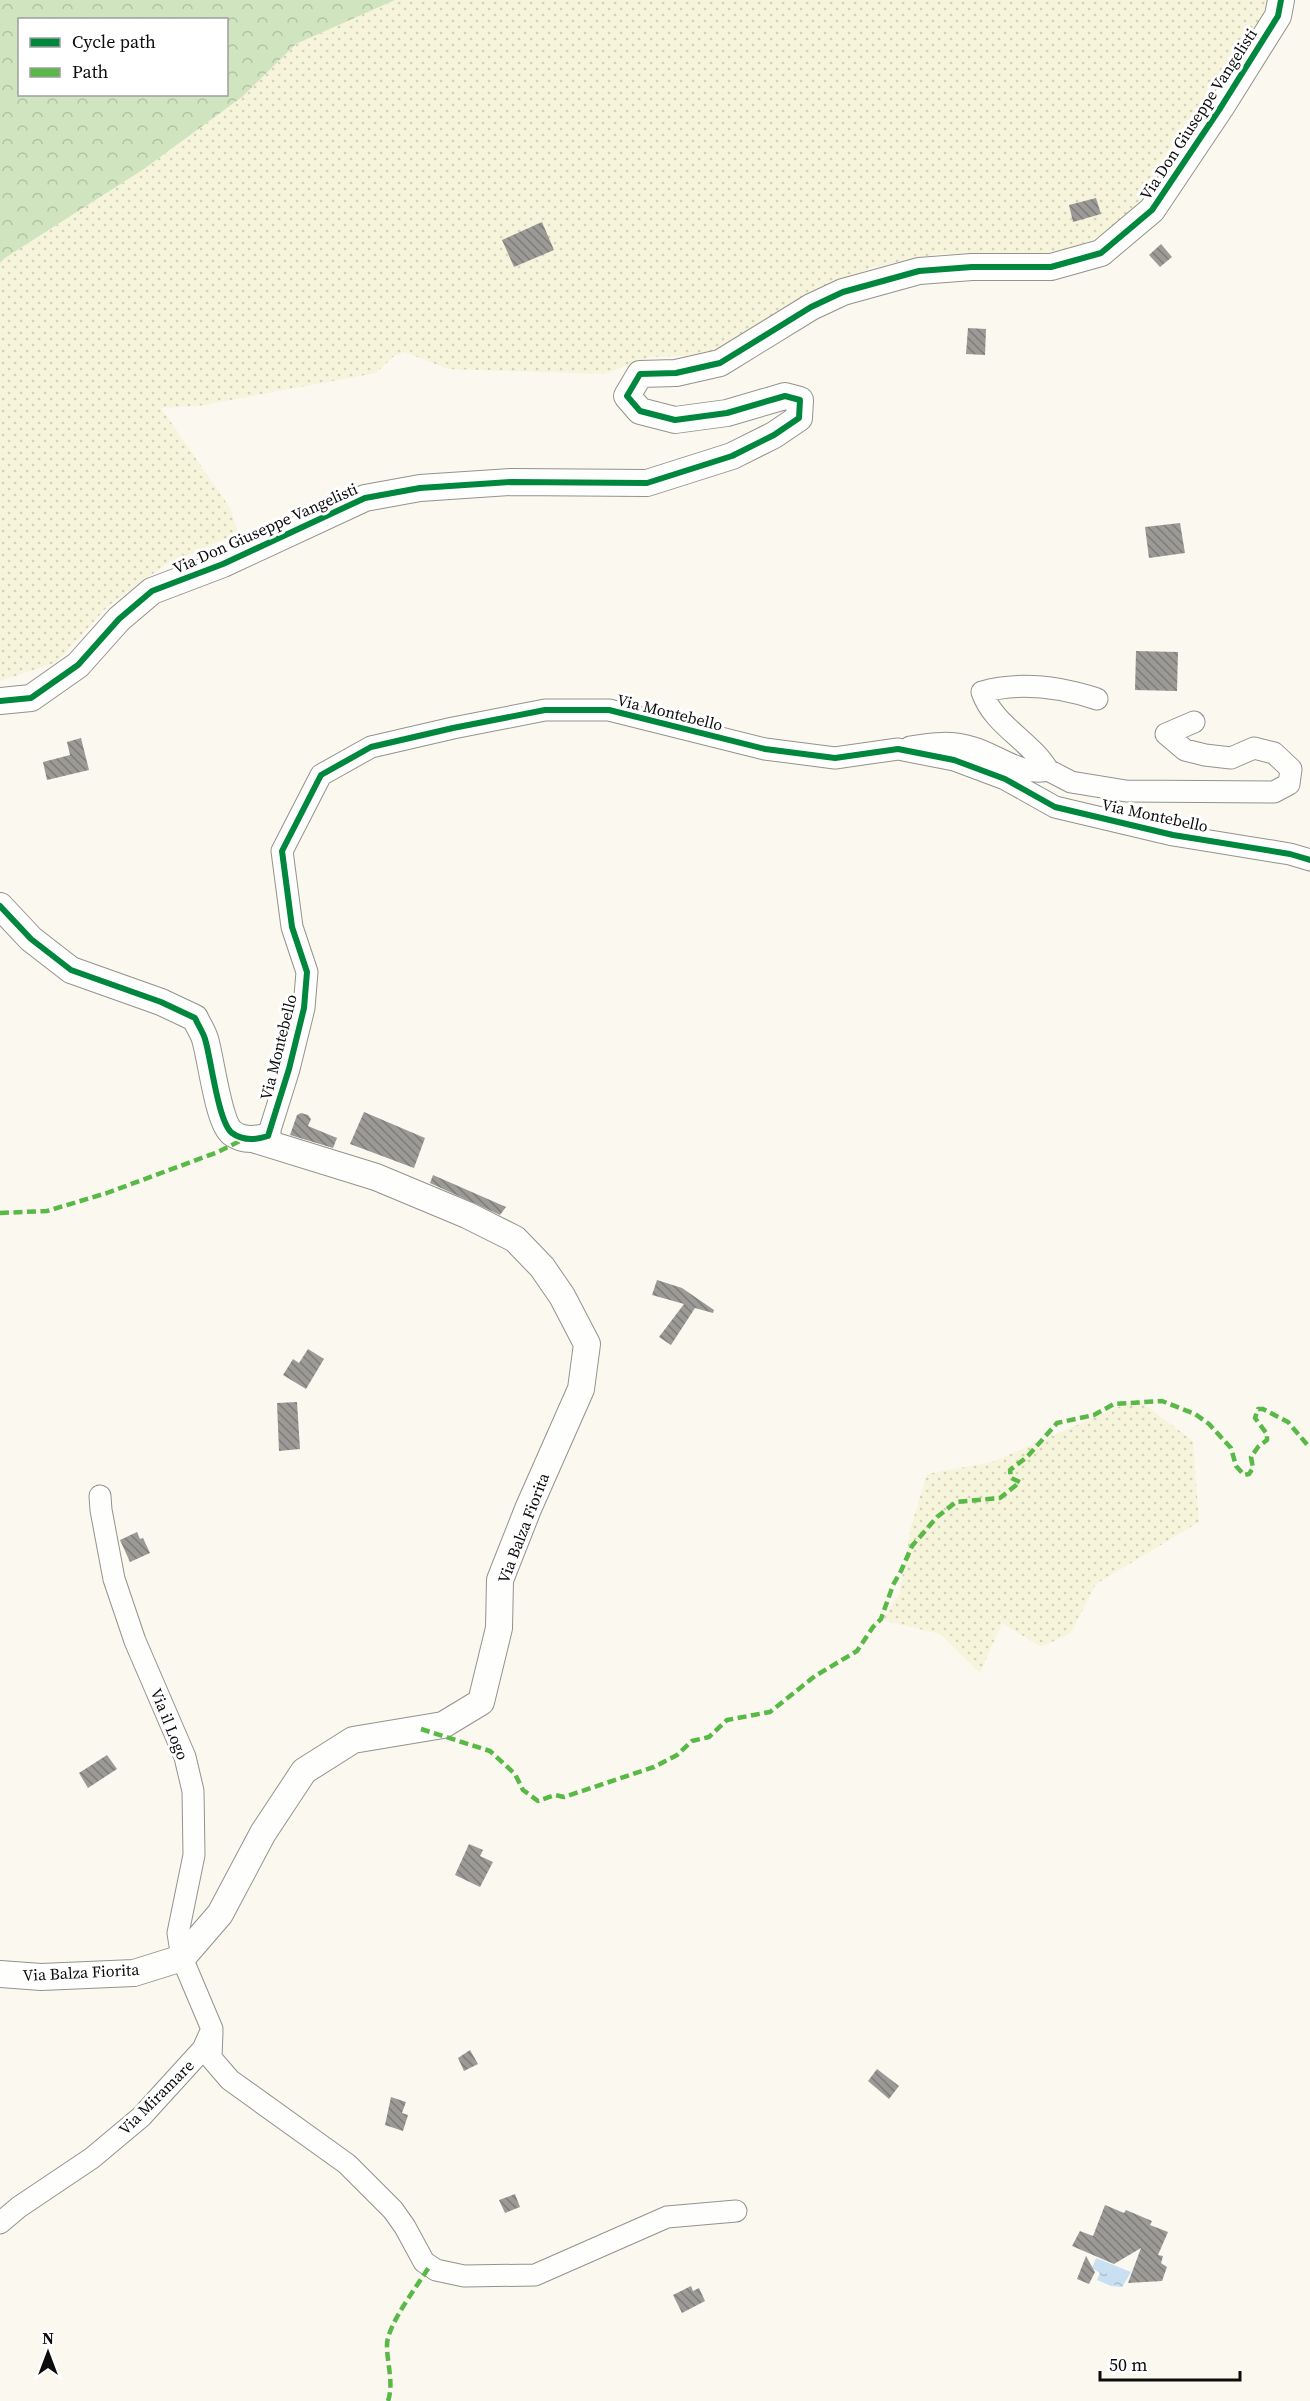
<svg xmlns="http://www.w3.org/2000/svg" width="1310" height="2401" viewBox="0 0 1310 2401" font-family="'Source Serif 4',serif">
	<defs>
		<pattern id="farmland-dots" width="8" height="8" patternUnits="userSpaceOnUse" patternTransform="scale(1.5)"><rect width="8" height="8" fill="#f6f5dc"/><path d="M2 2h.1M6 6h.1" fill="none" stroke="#d2d1bc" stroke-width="1.8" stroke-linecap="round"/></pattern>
		<pattern id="forest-crowns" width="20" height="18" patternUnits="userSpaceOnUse" patternTransform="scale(1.5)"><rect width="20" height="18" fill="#d0e5bf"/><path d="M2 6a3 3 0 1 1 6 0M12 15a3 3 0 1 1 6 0" fill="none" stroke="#b1c3a3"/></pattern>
		<pattern id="water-ripples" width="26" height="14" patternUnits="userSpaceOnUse" patternTransform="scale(1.5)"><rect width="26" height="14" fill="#c8e0f2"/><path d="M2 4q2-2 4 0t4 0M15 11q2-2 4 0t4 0" fill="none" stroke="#abbfce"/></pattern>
		<pattern id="building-back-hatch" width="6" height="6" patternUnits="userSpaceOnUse" patternTransform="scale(1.5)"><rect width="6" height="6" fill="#9c9a96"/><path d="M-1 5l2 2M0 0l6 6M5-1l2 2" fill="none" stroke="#7e7c79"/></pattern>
	</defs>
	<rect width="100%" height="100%" fill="#faf8ef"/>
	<path fill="url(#farmland-dots)" d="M395 0H1273L1221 88 1142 202 1104 235 1073 247 1045 253 936 254 871 268 825 286 768 322 709 355 650 357 604 374 448 369 405 352 394 356 376 373 198 406 161 408 230 508 238 533 165 565 108 606 57 662 0 681V263L5 258 144 169 242 97 296 44Z
		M1137 1399 1193 1441 1199 1522 1096 1584 1071 1633 1041 1647 1002 1623 980 1673 940 1634 882 1620 899 1595 911 1527 927 1474 992 1462Z"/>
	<path fill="url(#forest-crowns)" fill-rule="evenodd" d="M0 0H395L296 44 242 97 144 169 5 258 0 263ZM20 20H226V94H20Z"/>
	<path fill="url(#water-ripples)" d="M1096 2258 1131 2272 1122 2287 1111 2286 1097 2280 1100 2273 1092 2268Z"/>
	<path fill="url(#building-back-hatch)" d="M1096 198 1101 214 1073 222 1069 205Z
		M542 222 554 250 514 267 502 240Z
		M1161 244 1172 257 1160 267 1149 255Z
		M968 328 986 329 985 355 966 354Z
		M1180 523 1185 553 1149 558 1145 527Z
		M1136 651 1178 652 1177 691 1135 690Z
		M81 738 89 770 47 780 43 762 70 755 67 742Z
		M364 1112 425 1138 414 1168 350 1144Z
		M301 1113 308 1115 311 1119 308 1126 337 1138 333 1148 290 1135 297 1115Z
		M433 1175 506 1207 500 1215 430 1183Z
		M657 1280 682 1288 714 1310 713 1313 695 1308 671 1345 659 1337 684 1304 652 1295Z
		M308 1349 324 1359 306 1389 283 1375 293 1359 299 1363Z
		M297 1402 300 1449 279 1451 277 1403Z
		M137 1532 140 1539 143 1538 150 1553 130 1562 120 1540Z
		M107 1755 117 1769 88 1788 79 1773Z
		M469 1844 483 1850 480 1856 493 1862 480 1887 455 1875Z
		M470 2050 478 2064 464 2071 458 2058Z
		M877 2069 899 2086 889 2099 868 2081Z
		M391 2097 406 2102 402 2113 408 2115 403 2131 385 2125Z
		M515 2194 520 2207 505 2213 499 2200Z
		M1105 2205 1124 2213 1126 2210 1152 2221 1150 2225 1168 2232 1158 2255 1163 2256 1161 2263 1167 2267 1162 2281 1128 2283 1141 2248 1114 2264 1072 2246 1080 2231 1093 2236Z
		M1086 2256 1095 2272 1089 2284 1077 2279Z
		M691 2286 693 2291 699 2288 705 2301 682 2313 673 2295Z"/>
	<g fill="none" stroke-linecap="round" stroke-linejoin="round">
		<defs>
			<path id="minor" d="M910 747C933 743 952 741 974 748 997 755 1024 777 1048 770L1071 782 1126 791 1274 792 1289 784 1291 769 1274 753 1254 748 1231 758 1205 755 1185 750 1166 734 1194 722
				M1048 770C1031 741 993 725 982 692 1021 681 1060 687 1097 699
				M268 1136 289 1069 304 1008 307 972 292 927 282 851 321 775 371 747 453 728 545 710H609L765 749 835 758 898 749 954 760 1005 779 1055 807 1173 835 1290 854 1310 860
				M212 2032 211 2058 230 2080 347 2164 393 2210 405 2227 424 2262 436 2270 464 2276 535 2275 667 2217 736 2211
				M0 2223 19 2207 92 2158 141 2117 203 2049 212 2029 182 1958 178 1933 194 1855 193 1791 185 1757 135 1641 114 1579 101 1510 100 1496"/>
			<path id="tertiary" d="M0 701 31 698 78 665 119 619 152 591 223 564 365 498 420 488 511 482 647 483 732 456 774 435 799 418 800 400 785 396 727 413 675 420 640 411 627 396 640 374 676 373 720 363 811 307 843 292 919 271 972 267H1051L1101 253 1152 210 1221 107 1278 16 1281 0
				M0 906 31 939 71 970 161 1002 195 1018C198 1025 203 1032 205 1039 211 1058 218 1122 232 1133 243 1141 256 1140 268 1136
				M0 1974 41 1977 134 1973 182 1958 220 1914 263 1833 304 1771 353 1740 443 1725 481 1702 499 1628 500 1580 528 1509 581 1389 587 1344 562 1296 542 1267 515 1239 467 1215 376 1177 256 1140"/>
		</defs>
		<use href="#minor" stroke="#93928e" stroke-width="23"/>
		<use href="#tertiary" stroke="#93928e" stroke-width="28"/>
		<use href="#minor" stroke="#fefefd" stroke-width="21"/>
		<use href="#tertiary" stroke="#fefefd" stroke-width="26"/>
		<path stroke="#58b947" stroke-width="4.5" stroke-dasharray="9 4.5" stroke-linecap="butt" d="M0 1213 47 1211 107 1193 218 1152 244 1139
			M421 1729 490 1751 515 1774 523 1790 538 1801 555 1795 564 1797 654 1767 677 1755 692 1741 709 1737 727 1720 770 1712 815 1676 857 1651 873 1627 881 1619 893 1585 901 1571 912 1546 937 1517 956 1502 1000 1498 1020 1482 1011 1478 1010 1470 1027 1457 1057 1423 1094 1415 1114 1404 1162 1401 1195 1414 1209 1424 1231 1448 1236 1466 1244 1475 1249 1474 1253 1468 1251 1457 1258 1447 1267 1440V1434L1255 1418 1258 1409H1263L1288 1422 1310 1448
			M388 2401C394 2383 387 2364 387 2345 387 2325 418 2285 429 2267"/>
		<defs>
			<path id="cycleway" d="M0 701 31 698 78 665 119 619 152 591 223 564 365 498 420 488 511 482 647 483 732 456 774 435 799 418 800 400 785 396 727 413 675 420 640 411 627 396 640 374 676 373 720 363 811 307 843 292 919 271 972 267H1051L1101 253 1152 210 1221 107 1278 16 1281 0
				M0 906 31 939 71 970 161 1002 195 1018C198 1025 203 1032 205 1039 211 1058 218 1122 232 1133 243 1141 256 1140 268 1136L289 1069 304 1008 307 972 292 927 282 851 321 775 371 747 453 728 545 710H609L765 749 835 758 898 749 954 760 1005 779 1055 807 1173 835 1290 854 1310 860"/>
		</defs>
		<use href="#cycleway" stroke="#fff" stroke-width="10"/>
		<use href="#cycleway" stroke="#00873e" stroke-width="6"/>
	</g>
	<g text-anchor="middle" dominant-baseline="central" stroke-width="6" stroke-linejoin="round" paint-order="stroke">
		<g font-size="16" fill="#0c0c0c" stroke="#fff">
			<text transform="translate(1198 114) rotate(-57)">Via Don Giuseppe Vangelisti</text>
			<text transform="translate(265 528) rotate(-24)">Via Don Giuseppe Vangelisti</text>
			<text transform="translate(670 712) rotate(14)">Via Montebello</text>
			<text transform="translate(1155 815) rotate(12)">Via Montebello</text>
			<text transform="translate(278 1047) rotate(-76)">Via Montebello</text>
			<text transform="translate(523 1528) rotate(-69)">Via Balza Fiorita</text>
			<text transform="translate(170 1724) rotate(68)">Via il Logo</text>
			<text transform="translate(81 1972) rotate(-3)">Via Balza Fiorita</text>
			<text transform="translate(156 2097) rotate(-45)">Via Miramare</text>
		</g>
	</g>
	<rect x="18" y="18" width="210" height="78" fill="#ffffff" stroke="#9e9e9e" stroke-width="1.5"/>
	<rect x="30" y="38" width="30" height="9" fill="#00873e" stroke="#9e9e9e" stroke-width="1.5"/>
	<text x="72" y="48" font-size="18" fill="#0c0c0c">Cycle path</text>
	<rect x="30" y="68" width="30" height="9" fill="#58b947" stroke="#9e9e9e" stroke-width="1.5"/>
	<text x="72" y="78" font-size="18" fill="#0c0c0c">Path</text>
	<g transform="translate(48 2353)" stroke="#ffffff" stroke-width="4.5" paint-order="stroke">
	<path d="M0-4.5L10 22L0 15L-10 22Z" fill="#0c0c0c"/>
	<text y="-9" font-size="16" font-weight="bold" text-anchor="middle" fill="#0c0c0c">N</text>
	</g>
	<path d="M1100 2371v9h140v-9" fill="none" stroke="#0c0c0c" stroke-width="3"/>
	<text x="1109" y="2371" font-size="18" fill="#0c0c0c" stroke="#ffffff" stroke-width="4.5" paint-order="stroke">50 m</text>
</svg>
